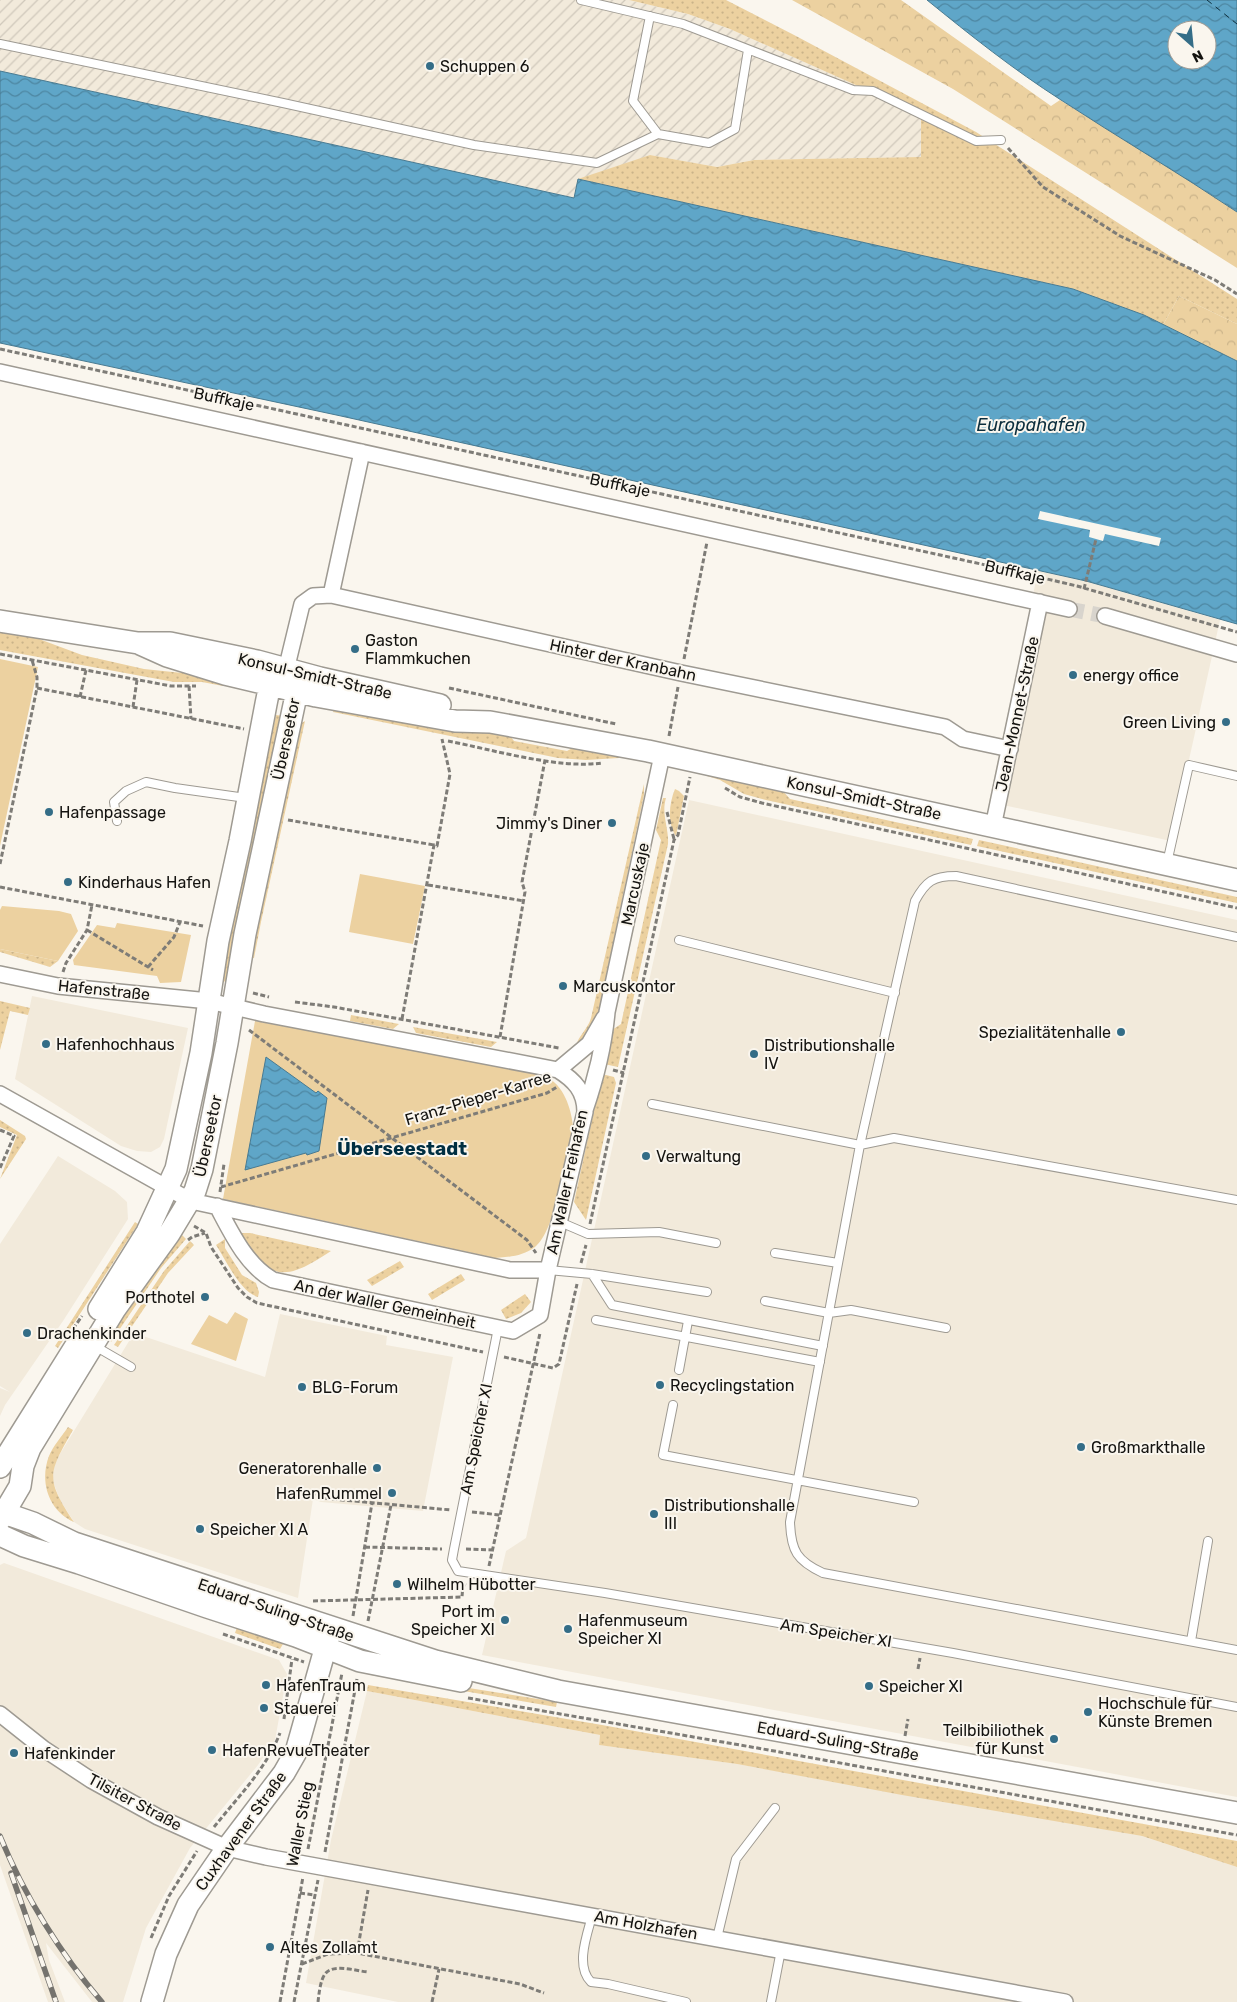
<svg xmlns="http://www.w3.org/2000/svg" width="1237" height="2002" viewBox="0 0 1237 2002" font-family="Rubik,sans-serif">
	<defs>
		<pattern id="industrial-furrows" width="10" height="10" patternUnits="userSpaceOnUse" patternTransform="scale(1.25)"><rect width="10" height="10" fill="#f2eadb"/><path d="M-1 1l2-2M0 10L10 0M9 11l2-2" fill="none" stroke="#cfc8bb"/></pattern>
		<pattern id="grass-dots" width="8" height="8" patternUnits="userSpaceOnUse" patternTransform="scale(1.25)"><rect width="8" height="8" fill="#ecd1a0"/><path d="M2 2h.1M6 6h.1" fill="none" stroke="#cab389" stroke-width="1.8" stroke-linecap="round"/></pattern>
		<pattern id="forest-crowns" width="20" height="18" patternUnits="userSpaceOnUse" patternTransform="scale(1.25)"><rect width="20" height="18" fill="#ecd1a0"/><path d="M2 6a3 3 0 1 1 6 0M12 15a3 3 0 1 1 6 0" fill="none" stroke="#cab389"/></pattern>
		<pattern id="water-waves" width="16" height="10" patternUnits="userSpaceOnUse" patternTransform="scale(1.25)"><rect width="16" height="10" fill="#5fa6c8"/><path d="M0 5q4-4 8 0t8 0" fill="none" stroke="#4d86a1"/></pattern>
	</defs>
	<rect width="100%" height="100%" fill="#faf6ee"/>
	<path fill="#f2eadb" d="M1038 571 1086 581 1220 620 1171 841 989 802Z
		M689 800 1237 920V1797L482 1655 506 1551 526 1538Z
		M32 996 188 1028 164 1139 160 1147 151 1152 137 1151 121 1146 15 1079Z
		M58 1156 115 1191 127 1202 128 1219 63 1321 5 1405 0 1416V1388L10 1392 0 1386V1244Z
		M280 1314 387 1336 386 1345 453 1357 423 1511 321 1502 313 1499 298 1598 85 1529 74 1522 60 1500 52 1479 55 1462 134 1333 265 1377Z
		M4 1563 279 1660 287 1674 275 1740 258 1765 190 1848 146 1928 123 2002H92L46 1943 49 1960 65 2002H48L0 1865V1565Z
		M367 1691 600 1735 599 1745 737 1764 1142 1836 1237 1867V2002H398L306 1983 331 1840Z"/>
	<path fill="url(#industrial-furrows)" d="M0 0H629L688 14 730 29 921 114V157L754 160 717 167 650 155 575 198 0 71Z"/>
	<path fill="url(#grass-dots)" d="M629 0H726L796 36 976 132 1237 299V324L1179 296 1163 325 1143 315 1073 289 578 179 650 155 717 167 754 160 921 157V114L730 29 688 14Z
		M0 630 31 636 82 655 144 669 192 674 225 683 223 686 202 682H174L0 650Z
		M334 709 508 733 514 741 567 751 576 746 620 755 619 758 586 760 558 758 333 712Z
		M276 715 283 716 228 982 221 981 229 931Z
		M305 721 261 922 254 958H250L300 724Z
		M708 774 782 790 790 799 973 839 971 845 766 800 744 794 720 780 707 776Z
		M644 784V795L597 1019 589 1034 576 1046C578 1036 588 1029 591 1018Z
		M675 789 679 791 684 796 676 836C667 824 669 803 675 789Z
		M663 798H666C661 814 669 828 668 844L618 1067 604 1064 612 1030 621 1024 661 840 656 830Z
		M979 840 1237 897V903L977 846Z
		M0 949 58 961 50 967 0 952Z
		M0 1001 30 1008 28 1015 10 1011 0 1050Z
		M351 1015 399 1024 393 1029 350 1021Z
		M413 1027 497 1042 491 1047 416 1033Z
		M602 1074 614 1077 616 1083 586 1220 574 1202Z
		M0 1120 25 1136 26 1139 0 1179 17 1135 0 1127Z
		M135 1222 138 1224 58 1348 55 1346Z
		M241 1233H250L331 1251C310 1264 283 1285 261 1262 253 1254 247 1242 241 1233Z
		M182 1235 186 1239 161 1268 111 1342 109 1335 157 1264Z
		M225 1239V1248L242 1275 256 1283 259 1292 258 1297C240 1292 226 1260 216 1245Z
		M190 1241 194 1245 168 1273 118 1347 114 1345 164 1271Z
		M400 1261 404 1267 372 1286 367 1280Z
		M461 1274 465 1280 432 1300 428 1294Z
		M525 1294 531 1302 521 1313 506 1319 501 1310Z
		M68 1427 73 1430C48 1474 45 1478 74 1522 49 1511 39 1482 49 1456 53 1446 62 1436 68 1427Z
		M237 1627 283 1644 280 1649 235 1633Z
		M371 1670 456 1686 557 1702 556 1707 371 1675Z
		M368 1685 602 1725 1237 1841V1867L1142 1836 902 1795 737 1764 599 1745 600 1735 367 1691Z"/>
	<path fill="url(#forest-crowns)" d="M792 0H901L1051 106 1060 100 1168 166 1237 212V268L953 89Z
		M1179 296 1237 324V361L1163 325Z"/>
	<path fill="#ecd1a0" d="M0 659 38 667 0 846Z
		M360 874 425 886 413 944 349 932Z
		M2 906 59 911 71 914 78 931 58 961 0 949V910Z
		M117 923 191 935 181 982 160 983 157 976 74 965 73 960 97 925 115 928Z
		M255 1021 526 1070C532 1072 539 1073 545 1076 564 1085 571 1108 573 1126 567 1153 556 1231 535 1247 523 1256 510 1257 495 1258L223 1199Z
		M235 1312 248 1319 236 1361 191 1344 209 1315 227 1324Z"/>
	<path fill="url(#water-waves)" stroke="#487a91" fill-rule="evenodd" d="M927 0H1237V212C1179 173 1119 138 1061 100 1014 70 970 35 927 0ZM1177 30H1207V60H1177Z
		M0 71 574 198 578 179 1073 289 1144 315 1237 361V624L1086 581 341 416 0 343Z
		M266 1057 316 1093 318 1091 327 1098 319 1151 307 1155 306 1153 245 1170Z"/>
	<path fill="#faf6ee" d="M1040 511 1161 538 1159 546 1105 534 1103 541 1089 537 1090 530 1038 519Z"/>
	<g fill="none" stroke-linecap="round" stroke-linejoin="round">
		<path stroke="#0c2e3d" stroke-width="1" stroke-dasharray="6 5" stroke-linecap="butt" d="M1207 0 1237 24"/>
		<path stroke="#d8d4cd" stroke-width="15" stroke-dasharray="15 8" stroke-linecap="butt" d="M1069 609 1105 616"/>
		<defs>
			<path id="lane" d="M581 0 683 24 853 90 873 91 976 141 1001 140
				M650 16 633 101 658 134 709 143 735 129 748 50
				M0 44 283 103 474 145 597 163 658 134
				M117 821 114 802 126 791 146 782 175 788 246 798
				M1167 863 1189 765 1237 776
				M1237 937 956 876C933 876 926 881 915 901L860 1145 790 1522C791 1551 797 1561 823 1573L1237 1650
				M679 940 895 993
				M652 1104 860 1145 894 1138 1237 1200
				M560 1222 588 1234 659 1232 716 1243
				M775 1253 838 1263
				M548 1270 592 1274 707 1292
				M592 1274 612 1305 823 1346
				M765 1301 829 1313 851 1310 946 1328
				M596 1320 820 1362
				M498 1328 454 1549 452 1560 458 1571 605 1593 953 1653 1237 1707
				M81 1338 131 1367
				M679 1370 688 1321
				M673 1405 663 1455 914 1502
				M1191 1641 1208 1541
				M592 1916C587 1935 575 1966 591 1982L608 1984 686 2002
				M717 1938 736 1859 775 1808
				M771 2002 781 1950"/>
			<path id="street" d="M0 372 1069 609
				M331 595 362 452
				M1105 616 1237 654
				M286 670 302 604 313 596 331 595 681 673 945 727 963 739 1010 749
				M993 827 1040 602
				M0 974 58 986 209 1001 264 1014 558 1070C574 1080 585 1091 585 1112L548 1270 540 1315 513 1331 273 1280C246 1265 231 1232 217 1206
				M558 1070 589 1044 604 1018
				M0 1094 191 1201 510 1270H548
				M585 1110C596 1078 604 1046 607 1012L662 755
				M0 1714 44 1749 91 1780 158 1817 227 1848 266 1857 1065 2002"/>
			<path id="secondary" d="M0 621 138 643H170L257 661 320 678 440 705
				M138 643 167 656 225 674 316 696 455 721 490 722 648 751 1237 880
				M99 1309 147 1232 176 1169 201 1053 218 941 240 841 266 704 270 684 280 675
				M0 1467 75 1347
				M0 1513H4L33 1523 74 1543 435 1661 558 1691 1237 1813
				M0 1520 20 1486 23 1466 30 1448 115 1309 169 1234 195 1191 202 1169 227 1043 245 934 297 691 286 670
				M0 1535 24 1546 79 1563 207 1607 296 1636 360 1661 461 1681
				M152 2002 166 1954 188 1905 227 1848 284 1773 296 1752 329 1635"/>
		</defs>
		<use href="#lane" stroke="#9e9a92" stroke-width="10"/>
		<use href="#street" stroke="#9e9a92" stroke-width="18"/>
		<use href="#secondary" stroke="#9e9a92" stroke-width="24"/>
		<path stroke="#7e7c77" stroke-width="3" stroke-dasharray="5 2.5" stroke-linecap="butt" d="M1008 148 1043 187 1120 236 1215 280 1237 294
			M0 349 1013 571 1077 586 1237 632
			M1084 589 1096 539
			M0 654 171 686H196
			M684 659 707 542
			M189 686 191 719
			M37 688 244 729
			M449 688 616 724
			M80 697 86 670
			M133 707 137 680
			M669 736 678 687
			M448 741C494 750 557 769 602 763
			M725 788 740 797 762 803 1237 908
			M667 812 674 839
			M288 820 434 845
			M0 864 37 688V677L32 660
			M428 885 524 901
			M0 887 203 926
			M87 930 153 970
			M148 967 174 937 180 922
			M63 972 66 963 87 930 92 905
			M253 993 269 997
			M295 1002 334 1007 559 1048
			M402 1019 434 845 437 846 450 774 442 739
			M249 1030 527 1240 536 1253
			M500 1037 525 892 522 882 545 760
			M613 1070 624 1073
			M0 1130 14 1136 0 1168
			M221 1187 547 1093 557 1087
			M220 1192 224 1164
			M590 1224 674 840 678 835 690 777
			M194 1226 206 1233 211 1247 238 1288 247 1297 257 1303 483 1352
			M188 1240 192 1237 205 1233
			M581 1263 586 1245
			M73 1329 82 1316
			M504 1357 553 1368 559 1364 577 1284
			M311 1493 321 1498 451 1510
			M472 1512 500 1515
			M365 1547 442 1549
			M466 1549 493 1550
			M489 1566 540 1333
			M313 1601 462 1597 463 1584 466 1585
			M353 1616 372 1503
			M368 1621 391 1505
			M223 1634 304 1662
			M918 1669 920 1658
			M468 1698 763 1749 1237 1835
			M284 1719 292 1659
			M905 1736 908 1719
			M214 1827C238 1797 266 1769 280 1733
			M308 1849 342 1673
			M325 1852 357 1679
			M300 1893 315 1895
			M151 1938 169 1896 197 1851
			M357 1953 368 1890
			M302 1964 328 1954 357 1953 520 1984 544 1993
			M280 2002 303 1877
			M294 2002 318 1880
			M318 2002C319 1994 320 1981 325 1974 333 1963 356 1971 368 1972
			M432 2002 439 1969"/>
		<use href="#lane" stroke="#fff" stroke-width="8"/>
		<use href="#street" stroke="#fff" stroke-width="15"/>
		<use href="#secondary" stroke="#fff" stroke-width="21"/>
		<defs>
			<path id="rail" d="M0 1836C24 1895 61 1955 102 2002
				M11 1873 56 2002"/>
		</defs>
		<use href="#rail" stroke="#75736e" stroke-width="5.5"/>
		<use href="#rail" stroke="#faf6ee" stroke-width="4" stroke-dasharray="11" stroke-linecap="butt"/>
	</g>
	<g fill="#346d87" stroke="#faf6ee" stroke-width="2">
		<circle cx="430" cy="66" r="5"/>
		<circle cx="355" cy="649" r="5"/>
		<circle cx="1073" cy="675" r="5"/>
		<circle cx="1226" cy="722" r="5"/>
		<circle cx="49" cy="812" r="5"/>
		<circle cx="612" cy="823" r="5"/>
		<circle cx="68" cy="882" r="5"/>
		<circle cx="563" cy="986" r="5"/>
		<circle cx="1121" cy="1032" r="5"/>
		<circle cx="46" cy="1044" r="5"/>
		<circle cx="754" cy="1054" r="5"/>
		<circle cx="646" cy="1156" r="5"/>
		<circle cx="205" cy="1297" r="5"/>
		<circle cx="27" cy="1333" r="5"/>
		<circle cx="660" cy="1385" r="5"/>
		<circle cx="302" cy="1387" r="5"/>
		<circle cx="1081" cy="1447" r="5"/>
		<circle cx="377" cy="1468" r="5"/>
		<circle cx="392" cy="1493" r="5"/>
		<circle cx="654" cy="1514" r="5"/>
		<circle cx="200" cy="1529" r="5"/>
		<circle cx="397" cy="1584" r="5"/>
		<circle cx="505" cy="1620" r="5"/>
		<circle cx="568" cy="1629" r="5"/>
		<circle cx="266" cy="1685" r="5"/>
		<circle cx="869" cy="1686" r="5"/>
		<circle cx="264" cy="1708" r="5"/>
		<circle cx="1088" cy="1712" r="5"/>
		<circle cx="1054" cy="1739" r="5"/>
		<circle cx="212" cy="1750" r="5"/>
		<circle cx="14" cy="1753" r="5"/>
		<circle cx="270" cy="1947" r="5"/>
	</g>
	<g text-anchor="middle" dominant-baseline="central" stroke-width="4" stroke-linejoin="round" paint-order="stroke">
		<g font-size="16" fill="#141310" stroke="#faf6ee" text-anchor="start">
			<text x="440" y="66">Schuppen 6</text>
			<text x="365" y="640">Gaston<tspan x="365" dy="18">Flammkuchen</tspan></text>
			<text x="1083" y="675">energy office</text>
			<text x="1216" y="722" text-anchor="end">Green Living</text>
			<text x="59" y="812">Hafenpassage</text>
			<text x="602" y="823" text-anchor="end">Jimmy's Diner</text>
			<text x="78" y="882">Kinderhaus Hafen</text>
			<text x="573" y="986">Marcuskontor</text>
			<text x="1111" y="1032" text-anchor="end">Spezialitätenhalle</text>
			<text x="56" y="1044">Hafenhochhaus</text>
			<text x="764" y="1045">Distributionshalle<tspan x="764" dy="18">IV</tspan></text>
			<text x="656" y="1156">Verwaltung</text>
			<text x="195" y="1297" text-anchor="end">Porthotel</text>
			<text x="37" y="1333">Drachenkinder</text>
			<text x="670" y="1385">Recyclingstation</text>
			<text x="312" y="1387">BLG-Forum</text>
			<text x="1091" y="1447">Großmarkthalle</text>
			<text x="367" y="1468" text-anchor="end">Generatorenhalle</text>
			<text x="382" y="1493" text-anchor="end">HafenRummel</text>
			<text x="664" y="1505">Distributionshalle<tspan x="664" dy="18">III</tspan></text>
			<text x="210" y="1529">Speicher XI A</text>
			<text x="407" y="1584">Wilhelm Hübotter</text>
			<text x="495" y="1611" text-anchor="end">Port im<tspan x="495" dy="18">Speicher XI</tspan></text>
			<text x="578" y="1620">Hafenmuseum<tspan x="578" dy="18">Speicher XI</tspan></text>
			<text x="276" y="1685">HafenTraum</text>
			<text x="879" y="1686">Speicher XI</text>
			<text x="1098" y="1703">Hochschule für<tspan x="1098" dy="18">Künste Bremen</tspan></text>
			<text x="274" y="1708">Stauerei</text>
			<text x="1044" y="1730" text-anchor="end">Teilbibiliothek<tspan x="1044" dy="18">für Kunst</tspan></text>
			<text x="222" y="1750">HafenRevueTheater</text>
			<text x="24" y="1753">Hafenkinder</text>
			<text x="280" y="1947">Altes Zollamt</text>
		</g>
		<g font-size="16" fill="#141310" stroke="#faf6ee">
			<text transform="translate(224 399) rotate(12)">Buffkaje</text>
			<text transform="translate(620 485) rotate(12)">Buffkaje</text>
			<text transform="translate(1015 572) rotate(13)">Buffkaje</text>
			<text transform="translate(623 660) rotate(12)">Hinter der Kranbahn</text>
			<text transform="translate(315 676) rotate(13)">Konsul-Smidt-Straße</text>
			<text transform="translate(1017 714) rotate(-78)">Jean-Monnet-Straße</text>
			<text transform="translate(286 739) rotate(-78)">Überseetor</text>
			<text transform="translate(864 798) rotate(12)">Konsul-Smidt-Straße</text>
			<text transform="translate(635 884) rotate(-78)">Marcuskaje</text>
			<text transform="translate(104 990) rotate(6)">Hafenstraße</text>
			<text transform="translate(478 1098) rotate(-17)">Franz-Pieper-Karree</text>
			<text transform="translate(208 1136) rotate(-78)">Überseetor</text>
			<text transform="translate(567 1182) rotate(-78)">Am Waller Freihafen</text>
			<text transform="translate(385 1304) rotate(12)">An der Waller Gemeinheit</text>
			<text transform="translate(476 1439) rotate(-79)">Am Speicher XI</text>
			<text transform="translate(276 1610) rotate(19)">Eduard-Suling-Straße</text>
			<text transform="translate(836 1633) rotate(9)">Am Speicher XI</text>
			<text transform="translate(838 1741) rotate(10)">Eduard-Suling-Straße</text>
			<text transform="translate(135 1802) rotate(28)">Tilsiter Straße</text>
			<text transform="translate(300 1824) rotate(-79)">Waller Stieg</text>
			<text transform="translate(241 1831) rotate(-54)">Cuxhavener Straße</text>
			<text transform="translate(646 1925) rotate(10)">Am Holzhafen</text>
		</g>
		<g font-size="18" font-style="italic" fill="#0c2e3d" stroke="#faf6ee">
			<text x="1031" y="425">Europahafen</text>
		</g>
		<g font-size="19" font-weight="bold" fill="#002f42" stroke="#faf6ee">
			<text x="402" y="1148">Überseestadt</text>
		</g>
	</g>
	<g transform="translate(1192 45) rotate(153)"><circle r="24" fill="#faf6ee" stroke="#9e9b95"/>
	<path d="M0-4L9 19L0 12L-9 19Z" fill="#346d87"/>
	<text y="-8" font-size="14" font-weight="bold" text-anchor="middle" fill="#141310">N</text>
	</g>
</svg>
